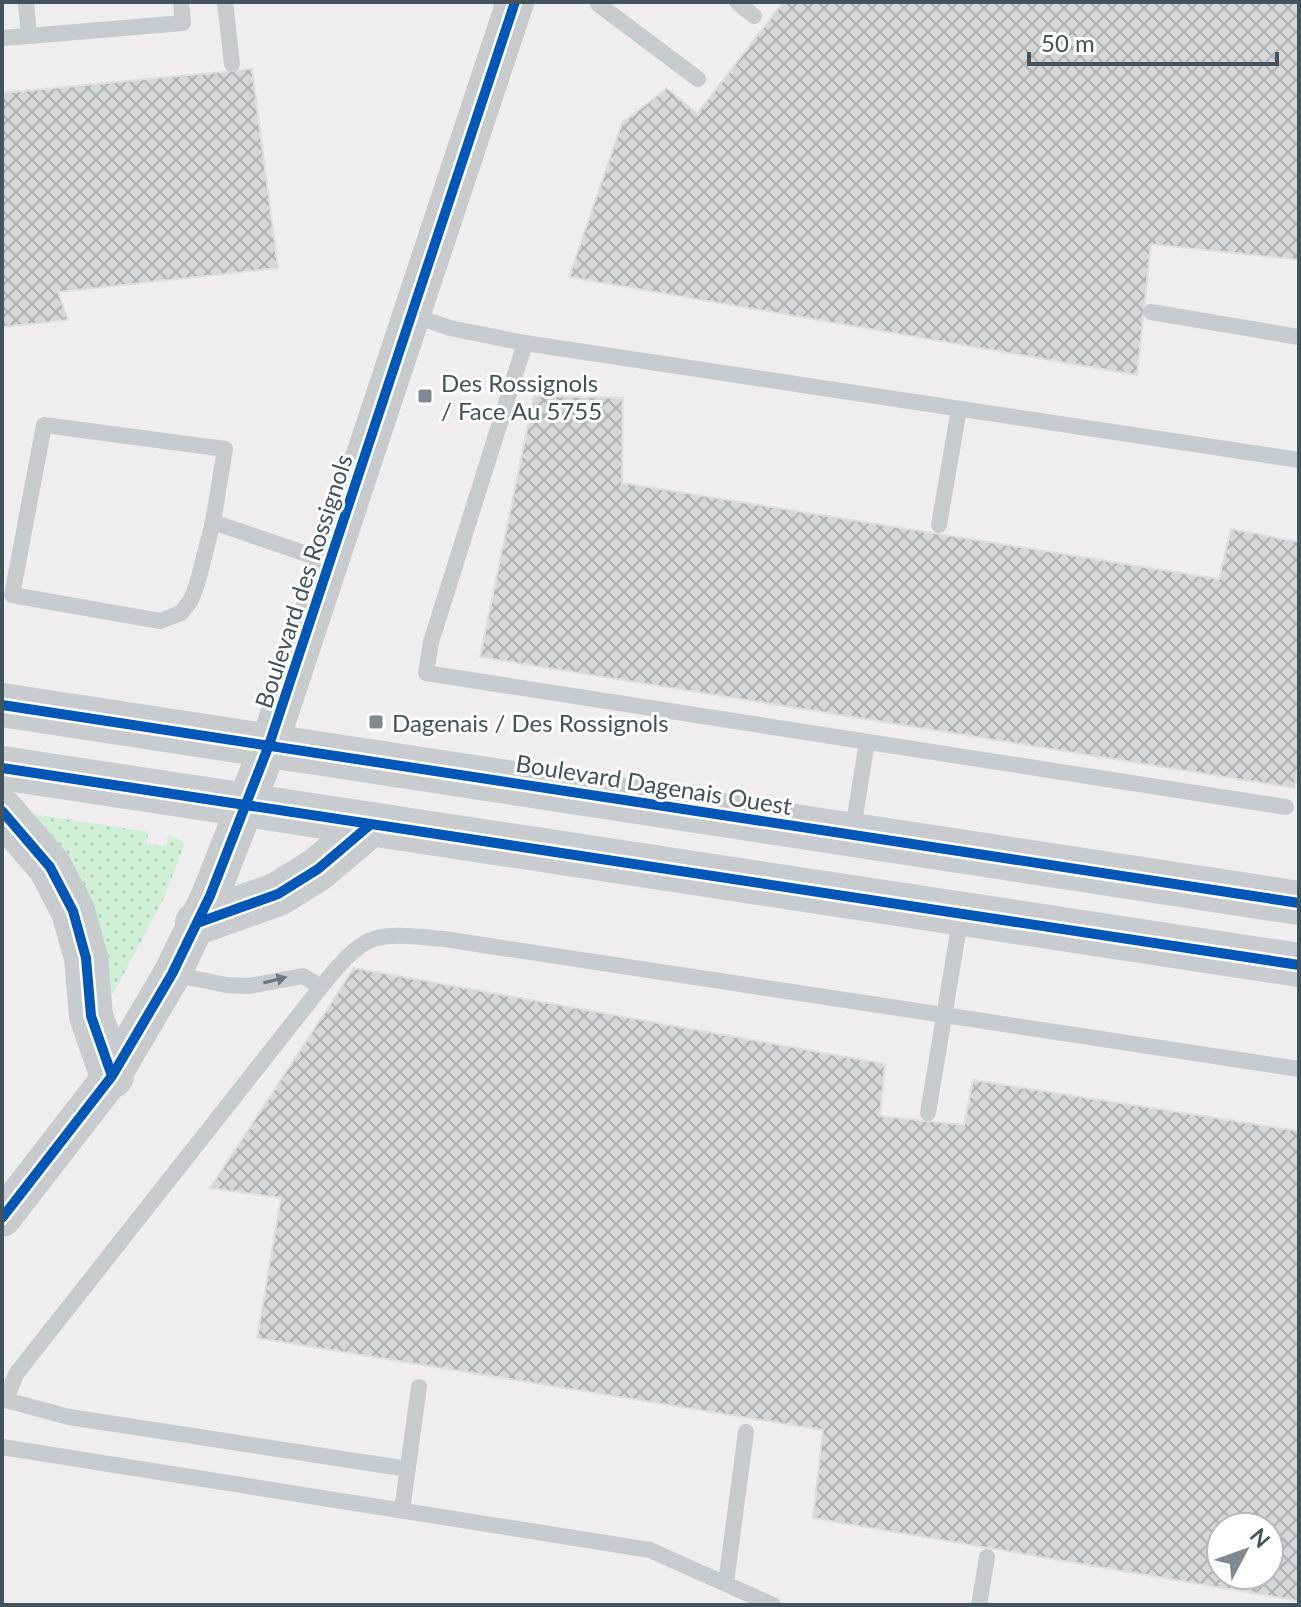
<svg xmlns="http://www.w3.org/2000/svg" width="1301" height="1607" viewBox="0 0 1301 1607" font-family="Lato,sans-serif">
	<defs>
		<pattern id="grass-dots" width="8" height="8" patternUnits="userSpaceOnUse" patternTransform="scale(2)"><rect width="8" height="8" fill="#cff0d7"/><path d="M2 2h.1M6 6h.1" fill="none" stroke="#b3d0bb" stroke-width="1.8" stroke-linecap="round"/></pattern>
		<pattern id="building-cross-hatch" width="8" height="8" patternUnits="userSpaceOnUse" patternTransform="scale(2)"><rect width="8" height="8" fill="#d5d6d7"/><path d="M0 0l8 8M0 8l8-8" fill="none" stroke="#aeb0b2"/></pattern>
	</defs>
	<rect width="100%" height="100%" fill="#efeded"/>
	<path fill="url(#grass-dots)" d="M26 813 148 832 147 844 166 846 168 835 185 842 164 898 113 994 106 997Z"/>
	<path fill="url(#building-cross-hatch)" stroke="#dfdfe0" stroke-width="2" fill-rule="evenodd" d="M783 2H1299V260L1151 244 1137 375 569 277 622 123 667 88 697 114Z
		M252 69 278 268 58 292 68 320 2 327V93Z
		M534 396 623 398 622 483 1219 579 1231 529 1299 542V763L1294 788 480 657Z
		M354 968 885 1064 880 1116 964 1125 973 1080 1299 1131V1601L813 1518 823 1430 257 1338 281 1198 210 1188ZM1221 1527H1269V1575H1221Z"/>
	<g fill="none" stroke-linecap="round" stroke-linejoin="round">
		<path stroke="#c7cbcd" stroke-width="16" d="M26 2 29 36 183 23 181 2
			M225 2 232 64
			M737 2 754 16
			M598 4 698 79
			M2 38 29 36
			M1151 312 1299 337
			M412 315 450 328 525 343 431 642 426 673 1286 807
			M525 343 1299 460
			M44 425 225 449 213 522 197 584 191 600 181 613 160 621 12 595Z
			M213 522 330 562
			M939 525 959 409
			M852 835 867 742
			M173 974 226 985 249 986 303 976 321 987
			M928 1113 961 915
			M2 1399 69 1417 408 1469
			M6 1400 16 1374 321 987C367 931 372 932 444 939L1299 1069
			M2 1447 650 1550 773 1605
			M402 1510 419 1387
			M726 1583 746 1432
			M979 1605 987 1557"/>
		<path stroke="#c7cbcd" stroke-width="38" d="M2 1218 112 1076 172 974 210 896 269 745 515 2"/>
		<path stroke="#c8ccce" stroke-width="44" d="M2 705 1299 903
			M2 768 1299 965
			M2 811 50 867 73 911 86 958 91 1016 112 1076
			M197 923 278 894 318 869 371 824"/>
		<defs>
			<path id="cycleway" d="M2 705 1299 903
				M2 768 1299 965
				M2 811 50 867 73 911 86 958 91 1016 112 1076
				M197 923 278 894 318 869 371 824
				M2 1218 112 1076 172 974 210 896 269 745 515 2"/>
		</defs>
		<use href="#cycleway" stroke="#fff" stroke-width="15"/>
		<use href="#cycleway" stroke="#0057b8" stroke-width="10"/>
	</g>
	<defs><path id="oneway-solid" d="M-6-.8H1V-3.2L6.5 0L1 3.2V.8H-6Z" transform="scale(2)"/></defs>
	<use fill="#6b777e" href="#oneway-solid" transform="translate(275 980) rotate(-14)"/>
	<g fill="#7f898f" stroke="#fff" stroke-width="3">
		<rect x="417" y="388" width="16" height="16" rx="4"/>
		<rect x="368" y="714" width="16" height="16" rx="4"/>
	</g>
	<g text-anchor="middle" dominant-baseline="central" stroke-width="6" stroke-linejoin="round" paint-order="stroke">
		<g font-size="24" fill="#43535c" stroke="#fff" text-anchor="start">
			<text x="441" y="382">Des Rossignols<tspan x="441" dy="28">/ Face Au 5755</tspan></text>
			<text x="392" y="722">Dagenais / Des Rossignols</text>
		</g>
		<g font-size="24" fill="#43535c" stroke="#fff">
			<text transform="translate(303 581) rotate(-72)">Boulevard des Rossignols</text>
			<text transform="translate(654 784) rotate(9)">Boulevard Dagenais Ouest</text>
		</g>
	</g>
	<rect width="1301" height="1607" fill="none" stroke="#43535c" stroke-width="8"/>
	<g transform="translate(1245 1551) rotate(49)"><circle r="38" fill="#ffffff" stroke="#b4babe" stroke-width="2"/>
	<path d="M0-6L14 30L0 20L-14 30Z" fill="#7f898f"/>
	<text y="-12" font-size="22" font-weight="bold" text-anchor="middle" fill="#43535c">N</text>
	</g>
	<path d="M1029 52v12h248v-12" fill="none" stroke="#43535c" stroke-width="4"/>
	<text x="1041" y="52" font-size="24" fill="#43535c" stroke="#ffffff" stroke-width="6" paint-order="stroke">50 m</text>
</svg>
